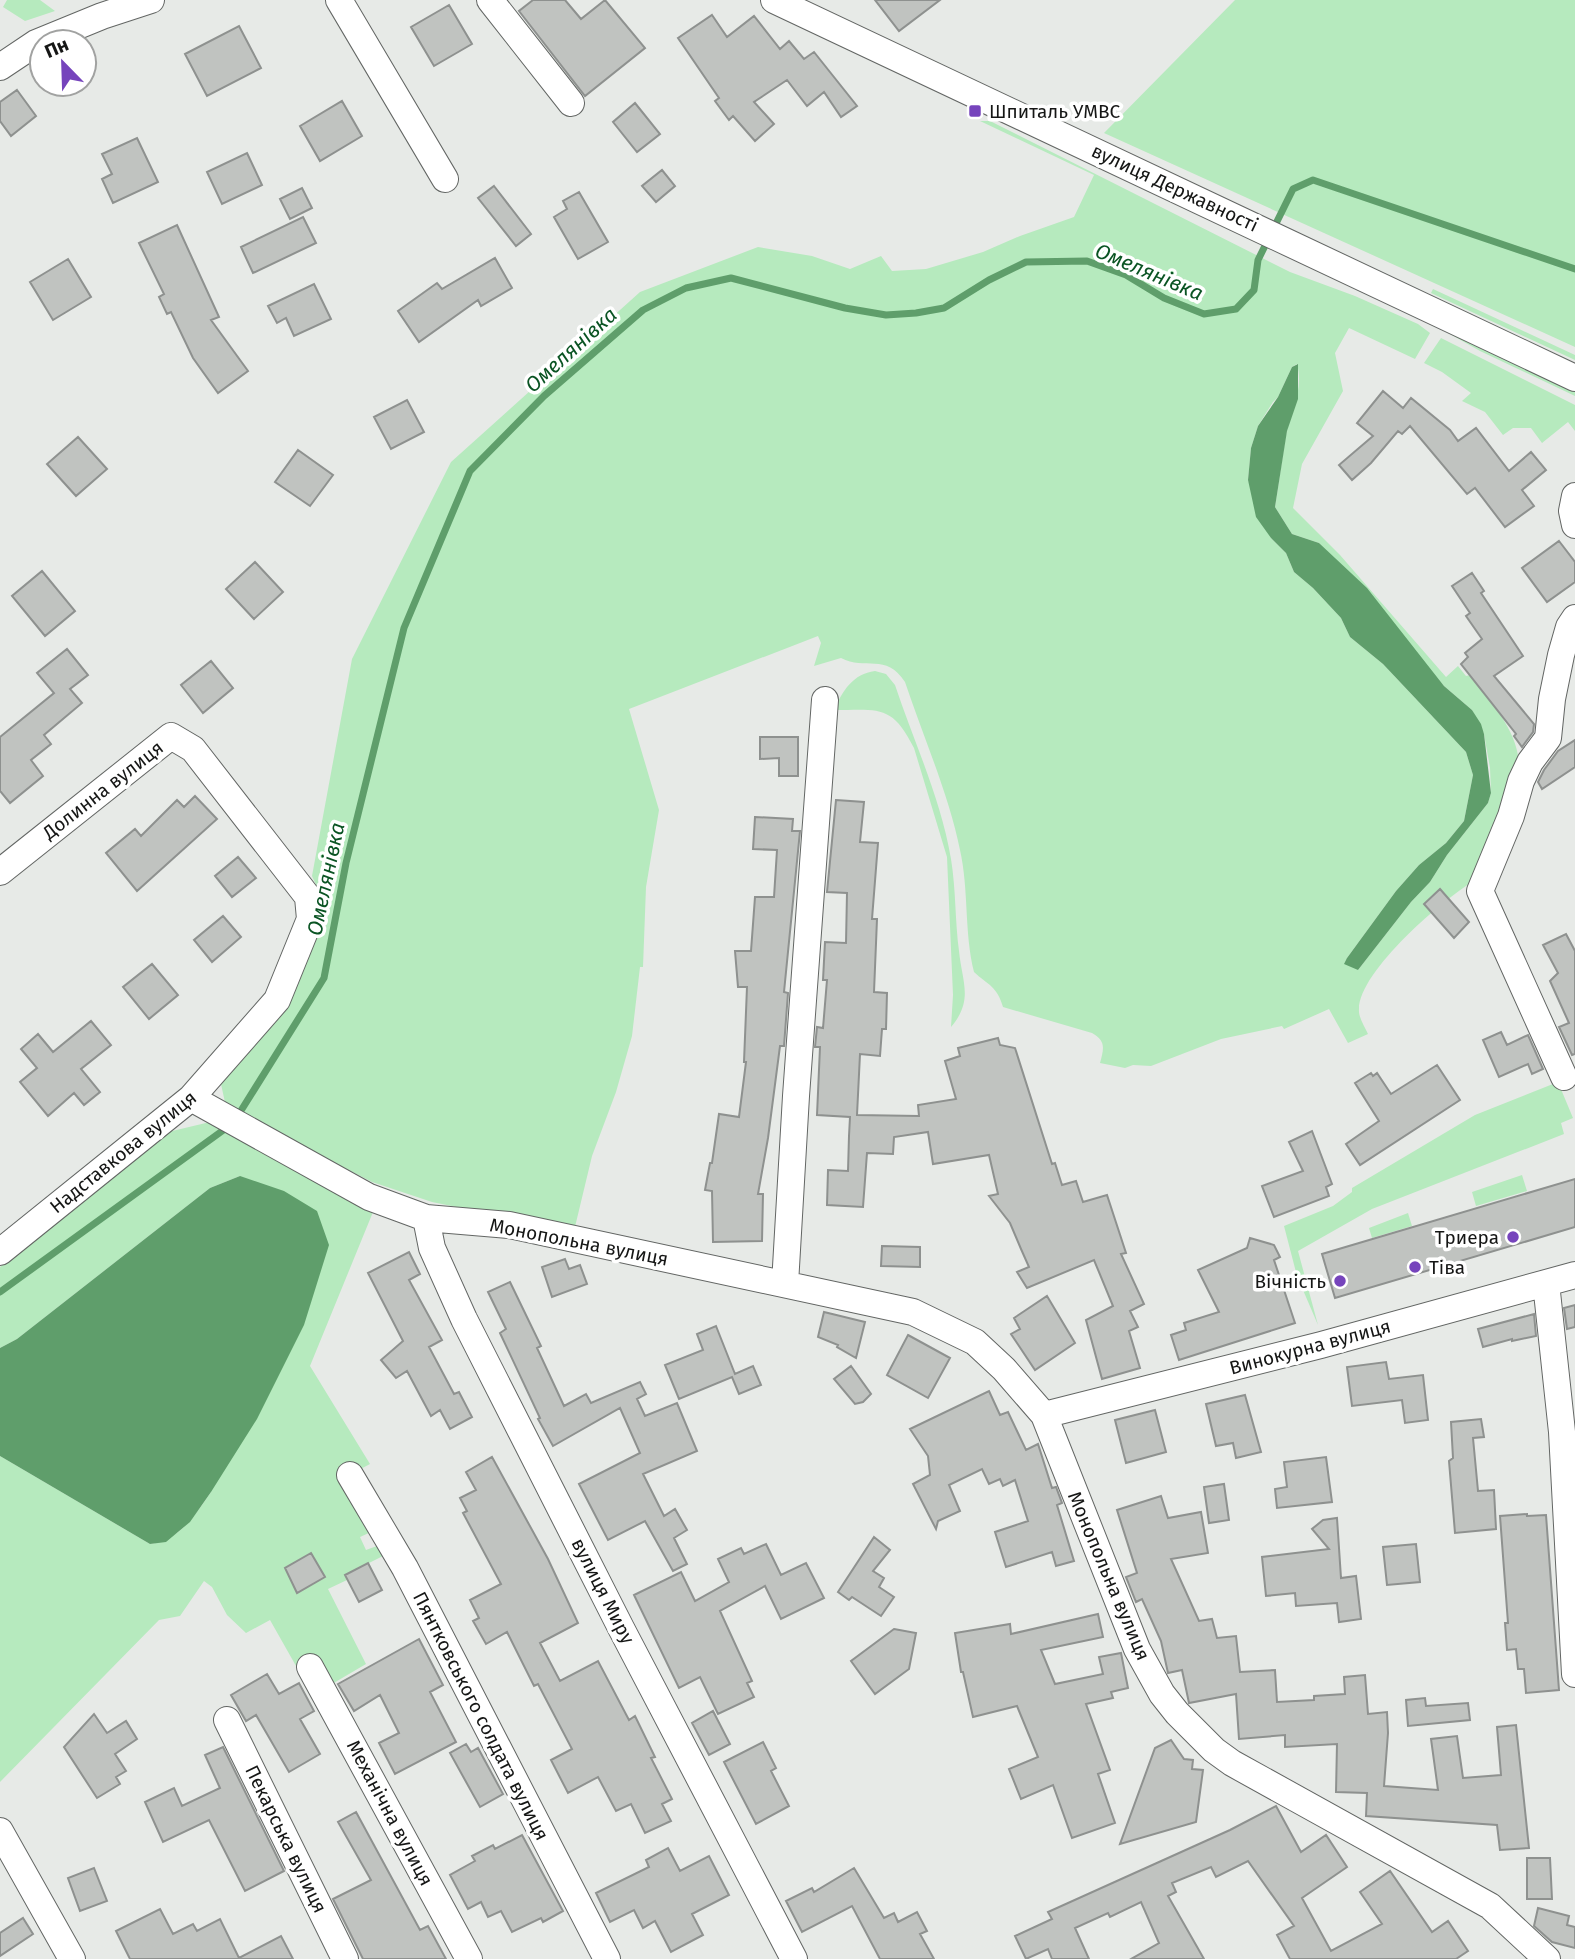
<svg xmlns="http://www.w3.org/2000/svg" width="1575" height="1959" viewBox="0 0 1575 1959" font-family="'Fira Sans',sans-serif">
	<rect width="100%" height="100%" fill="#e7eae7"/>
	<path fill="#b6eabe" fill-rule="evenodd" d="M7 0H40L55 11 25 21 3 7Z
		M1235 0H1575V347L1104 133Z
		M980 121H990L1290 272 1355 296 1418 324 1430 333 1415 359 1349 328 1335 353 1343 391 1302 464 1293 508 1340 555 1446 677 1458 666 1466 676 1470 675C1490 701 1516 728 1519 762L1477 879C1445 897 1359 971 1359 1009 1358 1017 1365 1027 1368 1034L1348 1043 1329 1009 1284 1029 1282 1026 1221 1039 1151 1066 1133 1065 1125 1068 1100 1063C1104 1048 1106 1041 1092 1033L1003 1007C997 986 988 985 974 972 964 932 969 890 960 850 949 795 923 736 905 682 886 652 865 671 841 658L814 666 821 643 818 636 629 709 659 810 646 887 643 967H640L632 1036 616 1092 592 1156 574 1231 432 1202 372 1182 226 1107 221 1084 288 1007 323 921 321 896 312 876 352 659 451 462 640 292 758 247 812 256 850 269 881 256 892 271 926 269 983 252 1020 236 1074 217 1094 175ZM1297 364C1304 390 1291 410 1286 435 1282 459 1279 483 1275 507L1292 534 1319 543 1444 686 1472 710 1484 734 1490 768 1491 793 1488 803 1447 855 1430 882 1411 902 1358 970 1347 958 1396 891 1419 865 1446 843 1464 821 1473 775 1466 752 1383 664 1350 637 1341 618 1313 588 1294 572 1286 553 1271 538 1248 480 1251 448 1258 426 1273 402 1278 397 1292 367Z
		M1433 289 1575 355V360L1431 293Z
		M1427 321 1575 390V396L1480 351Z
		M1441 338 1575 405V431L1568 422 1542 443 1531 428H1513L1503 435 1485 412 1462 401 1471 393 1442 372 1424 363Z
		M875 671 886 674 895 685C914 742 941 799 951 859 956 890 955 921 959 951 962 982 974 1000 951 1027L953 995 947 857 914 748C892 704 879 710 834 710 843 690 853 674 875 671Z
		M1558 1082 1573 1118 1561 1123 1564 1134 1372 1209 1298 1251 1318 1325 1297 1276 1284 1226 1333 1206 1352 1192V1188L1475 1115Z
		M210 1122 373 1212 310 1366 370 1464 342 1479 371 1532 360 1537 366 1550 377 1546 383 1556 345 1575 347 1580 328 1589 366 1664 332 1684 300 1673 270 1620 246 1633 227 1615 212 1587 204 1581 180 1616 159 1620 0 1782V1456L150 1544C180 1540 195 1515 211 1492L240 1176 210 1188 17 1339 0 1348V1267L168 1132Z
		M1522 1175 1527 1191 1476 1206 1472 1192Z
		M1408 1213 1412 1226 1372 1238 1369 1228Z"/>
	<path fill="#5f9e6b" d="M1298 364V399L1287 431 1275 507 1292 534 1319 543 1367 588 1444 686 1472 710 1481 724 1484 734 1491 793 1488 803 1447 855 1430 882 1411 902 1358 970 1344 964 1347 958 1396 891 1419 865 1446 843 1464 821 1473 775 1466 752 1383 664 1350 637 1341 618 1313 588 1294 572 1286 553 1271 538 1256 517 1248 480 1251 448 1258 426 1278 397 1292 367Z
		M240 1176 284 1191 317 1211 329 1245 304 1325 257 1419 211 1492 190 1522 166 1542 150 1544 0 1456V1348L17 1339 210 1188Z"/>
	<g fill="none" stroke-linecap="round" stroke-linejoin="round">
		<path stroke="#5f9e6b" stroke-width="7" d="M237 1117 324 978 346 863 404 628 470 471 544 396 643 310 686 288 731 278 845 308 886 315 916 313 944 308 989 280 1026 262 1087 261 1126 275 1164 298 1204 314 1236 309 1254 290 1258 260 1293 189 1313 180 1575 269
			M0 1292 229 1126"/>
	</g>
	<path fill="#c0c3c0" stroke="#8e918f" stroke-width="2" d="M533 0H565L581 19 605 0 645 48 585 96 519 11Z
		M875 0H940L899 31Z
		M449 5 472 44 434 66 411 27Z
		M712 15 727 37 754 16 780 49 789 41 804 59 814 52 857 106 841 117 824 92 807 106 787 80 754 102 774 124 755 141 733 116 729 120 715 101 719 98 678 38Z
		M239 26 261 68 207 96 185 54Z
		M17 90 36 116 11 136 0 121V102Z
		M342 101 362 136 320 161 300 126Z
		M635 103 660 134 637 152 613 122Z
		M137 138 158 182 113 203 102 179 112 174 102 154Z
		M247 153 262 185 222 204 207 172Z
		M662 170 675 186 656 202 642 186Z
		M494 186 531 234 516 246 478 198Z
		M302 188 312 208 290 219 280 199Z
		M579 192 608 242 578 259 554 217 567 209 563 201Z
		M303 217 316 243 253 273 241 247Z
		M177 225 219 317 211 320 248 371 218 393 193 358 171 312 167 314 159 297 164 294 139 243Z
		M495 258 512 288 481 306 478 300 419 342 398 311 437 283 442 289Z
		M68 259 91 297 53 320 30 282Z
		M314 284 331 319 294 336 286 318 277 323 268 306Z
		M1383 391 1403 408 1411 398 1450 430 1458 441 1476 428 1509 471 1531 452 1546 470 1522 490 1534 506 1505 527 1475 488 1467 494 1410 426 1402 434 1398 431 1371 463 1352 480 1339 465 1373 436 1357 423Z
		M407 400 424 432 391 449 374 417Z
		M78 437 107 469 76 496 47 464Z
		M298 450 333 475 310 506 275 482Z
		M1559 541 1575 562V582L1547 602 1522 568Z
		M255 562 283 592 254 619 226 589Z
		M42 571 75 611 45 636 12 596Z
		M1472 573 1484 591 1481 593 1523 656 1494 676 1534 724 1533 732 1522 747 1514 736 1516 734 1461 664 1468 657 1465 653 1482 639 1466 616 1470 613 1452 586Z
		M67 649 88 675 70 689 82 703 44 735 51 744 31 760 43 776 10 803 0 791V737L54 693 37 673Z
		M211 661 233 688 203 713 181 685Z
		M760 737H798V776H779V758L760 759Z
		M1575 740V767L1542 789 1538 782 1544 770 1558 751Z
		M195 796 217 819 137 891 106 853 135 829 141 836 177 800 184 807Z
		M836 800 864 802 860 842 878 843 872 919H877L874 992 887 993 886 1029H882L880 1056 860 1054 857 1115 919 1116 918 1105 956 1099 945 1061 960 1056 958 1048 998 1038 1000 1045 1015 1048 1052 1164 1055 1163 1062 1185 1076 1181 1083 1202 1107 1195 1126 1253 1121 1254 1144 1304 1130 1311 1138 1327 1129 1331 1140 1368 1102 1379 1086 1320 1113 1306 1094 1260 1027 1288 1017 1272 1029 1267 1021 1249 1010 1223 989 1196 998 1194 989 1155 933 1164 928 1132 894 1137 893 1154 867 1153 863 1207 827 1205 828 1170 848 1171 849 1136 850 1117 817 1115 820 1047H815L817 1027 823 1028 827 980H823L825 942 846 943 847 893 827 892Z
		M755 817 793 819 792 831H800L784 992 788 993 784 1046H780L768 1138 758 1194H763L762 1241 713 1242 712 1191 705 1190 710 1163H712L719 1114 739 1117 746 1062H744L747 987H738L735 951H751L755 897H774L777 850 753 849Z
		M238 857 256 878 232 897 215 876Z
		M1440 889 1469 922 1454 938 1424 904Z
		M223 916 241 937 212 962 194 940Z
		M1566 934 1575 951V1054L1572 1055 1559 1027 1569 1023 1550 981 1558 973 1543 945Z
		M152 964 178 995 149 1019 123 987Z
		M91 1021 111 1045 81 1069 100 1092 84 1105 74 1093 48 1116 20 1082 37 1068 21 1049 38 1034 53 1052Z
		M1501 1032 1507 1045 1528 1035 1543 1069 1532 1074 1528 1064 1499 1077 1483 1040Z
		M1437 1065 1460 1100 1360 1165 1346 1144 1379 1121 1355 1083 1371 1073 1373 1076 1377 1073 1391 1094Z
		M1312 1131 1332 1184 1326 1187 1329 1196 1274 1217 1262 1186 1303 1171 1289 1142Z
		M1575 1179V1227L1335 1298 1322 1254Z
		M1250 1238 1274 1245 1280 1257 1274 1260 1295 1323 1179 1360 1171 1335 1186 1330 1184 1323 1219 1312 1198 1270 1247 1248Z
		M882 1246 920 1247V1267L881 1266Z
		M409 1252 420 1274 409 1280 442 1340 429 1347 454 1394 459 1392 472 1417 450 1429 440 1410 431 1416 407 1371 396 1378 381 1360 403 1341 368 1273Z
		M565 1259 569 1269 580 1265 587 1284 552 1297 542 1267Z
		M510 1282 541 1346 537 1348 564 1406 586 1394 591 1403 640 1382 646 1394 637 1399 645 1416 677 1403 697 1451 643 1474 664 1516 675 1509 687 1530 674 1538 687 1564 673 1571 645 1521 608 1540 579 1484 640 1453 620 1408 553 1446 538 1419 540 1418 500 1333 506 1329 488 1292Z
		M1047 1296 1075 1343 1035 1370 1011 1334 1020 1329 1014 1318Z
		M1575 1305V1327L1567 1329 1564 1308Z
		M824 1312 865 1322 856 1358 837 1347 838 1345 818 1337Z
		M1534 1314 1536 1336 1512 1341V1339L1483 1347 1478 1329Z
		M716 1326 735 1374 753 1366 761 1385 739 1394 732 1377 679 1399 665 1365 703 1350 697 1334Z
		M908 1335 950 1358 928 1398 887 1375Z
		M1386 1362 1389 1379 1423 1375 1428 1420 1405 1423 1402 1400 1352 1406 1347 1367Z
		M851 1366 871 1394 863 1402 855 1404 834 1379Z
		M989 1391 1000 1415 1008 1412 1026 1450 1038 1444 1052 1488 1056 1487 1062 1503 1057 1505 1074 1561 1056 1566 1052 1552 1006 1567 995 1532 1028 1521 1015 1480 1003 1486 1000 1479 989 1484 982 1469 949 1485 960 1511 938 1521 936 1529 913 1484 930 1475 928 1456 910 1429Z
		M1245 1395 1261 1452 1236 1458 1233 1443 1216 1446 1206 1404Z
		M1155 1410 1166 1452 1126 1463 1115 1420Z
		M1481 1419 1484 1437 1473 1438 1478 1491 1494 1490 1496 1529 1455 1533 1449 1461 1453 1458 1451 1422Z
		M492 1457 548 1559 578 1623 540 1643 560 1681 598 1661 629 1720 635 1716 655 1757 651 1758 672 1799 662 1804 671 1821 645 1833 631 1804 616 1811 598 1777 568 1793 551 1760 572 1749 538 1684 534 1686 507 1632 486 1644 473 1621 479 1618 470 1600 501 1584 463 1513 467 1511 460 1498 476 1490 466 1472Z
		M1326 1457 1332 1502 1277 1508 1275 1489 1287 1487 1284 1462Z
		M1224 1484 1229 1520 1209 1523 1204 1487Z
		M1161 1496 1168 1518 1201 1512 1208 1553 1171 1559 1199 1621 1212 1619 1217 1638 1236 1636 1240 1672 1275 1670 1277 1702 1314 1700V1696L1345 1694 1344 1677 1365 1675 1368 1714 1387 1712 1388 1733 1384 1786 1438 1790 1431 1739 1457 1736 1463 1778 1501 1775 1497 1727 1516 1725 1529 1848 1500 1850 1497 1825 1366 1816 1367 1793 1336 1792 1337 1744 1285 1747V1735L1239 1739 1236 1694 1189 1703 1182 1670 1168 1673 1161 1641 1142 1599 1136 1602 1126 1577 1137 1573 1117 1510Z
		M1527 1514V1516L1546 1515 1559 1690 1526 1693 1524 1669H1518L1516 1649 1507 1650 1505 1623H1508L1500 1516Z
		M1337 1518 1341 1578 1356 1576 1361 1619 1339 1622 1337 1603 1296 1606 1295 1593 1266 1596 1262 1557 1329 1549 1312 1529 1323 1520Z
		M874 1537 890 1550 873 1571 884 1578 879 1587 894 1597 881 1616 852 1597 849 1600 838 1592Z
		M766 1544 781 1575 806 1563 824 1598 781 1619 765 1586 720 1611 752 1681 747 1683 754 1697 718 1714 700 1677 679 1688 634 1595 681 1572 695 1601 729 1582 718 1559 741 1548 744 1554Z
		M1416 1544 1420 1582 1387 1585 1383 1547Z
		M311 1553 325 1577 297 1593 285 1568Z
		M368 1563 382 1590 359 1602 345 1575Z
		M1098 1614 1103 1637 1041 1650 1055 1684 1103 1674 1099 1657 1121 1653 1128 1688 1111 1692 1113 1698 1086 1704 1110 1770 1098 1774 1115 1823 1072 1838 1053 1785 1021 1799 1009 1769 1038 1757 1017 1706 973 1717 963 1672H961L955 1633 1010 1624 1011 1634Z
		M894 1629 916 1633 909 1669 875 1694 851 1661Z
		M419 1639 443 1685 430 1692 456 1742 395 1774 379 1743 399 1733 380 1695 354 1711 338 1684Z
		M267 1674 279 1694 299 1683 314 1711 300 1719 320 1754 289 1772 256 1715 246 1721 231 1695Z
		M1425 1698 1426 1706 1468 1703 1470 1720 1408 1726 1406 1700Z
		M713 1711 730 1744 709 1755 692 1723Z
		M94 1714 107 1733 126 1721 137 1739 115 1754 126 1771 116 1777 120 1784 97 1798 64 1747Z
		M1171 1740 1184 1759 1193 1760 1192 1769 1203 1770 1196 1822 1120 1844 1155 1748Z
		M763 1742 776 1768 771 1771 789 1806 756 1824 724 1762Z
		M466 1744 471 1752 478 1748 503 1794 480 1807 450 1753Z
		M223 1747 284 1871 245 1891 209 1820 163 1842 145 1802 174 1788 182 1806 220 1788 205 1755Z
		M1276 1806 1301 1852 1326 1835 1347 1867 1302 1898 1331 1951 1382 1924 1360 1892 1390 1871 1432 1932 1448 1921 1468 1951 1456 1959H1290L1277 1935 1294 1926 1248 1861 1216 1877 1211 1867 1172 1883 1176 1892 1168 1896 1204 1959H1131L1159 1943 1141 1902 1110 1917 1108 1913 1075 1928 1089 1959H1052L1048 1949 1026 1959 1015 1936 1052 1919 1048 1912 1230 1830Z
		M356 1812 420 1930 428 1926 446 1959H363L333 1899 371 1880 338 1822Z
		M522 1835 563 1911 543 1922 541 1918 512 1932 501 1911 488 1917 481 1902 468 1909 450 1875 475 1861 472 1856 493 1845 495 1849Z
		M668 1848 680 1871 709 1856 729 1895 692 1914 703 1935 671 1952 655 1921 643 1928 634 1910 610 1922 596 1893 649 1867 646 1860Z
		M1527 1858H1550L1552 1899H1527Z
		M94 1868 107 1901 80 1911 68 1878Z
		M854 1868 884 1918 894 1913 898 1922 917 1912 927 1931 920 1934 934 1959H880L852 1906 802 1932 786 1901 812 1888 814 1892Z
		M1538 1908 1569 1916 1567 1925 1575 1927V1948L1552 1942 1534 1926Z
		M160 1909 173 1934 193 1924 197 1931 220 1919 239 1958 281 1936 293 1959H130L116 1931Z
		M23 1918 33 1934 0 1956V1933Z"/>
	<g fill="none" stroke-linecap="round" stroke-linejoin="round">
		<defs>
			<path id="minor" d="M339 0 445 179
				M490 0 571 103
				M774 0 1575 378
				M0 67 36 43 102 16 151 0
				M1575 496 1572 511 1575 525
				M0 872 171 736 193 749 308 897 310 919 277 1000 191 1098 0 1252
				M1564 1077 1480 891 1511 816 1521 781 1530 762 1548 738 1552 699 1561 655 1569 627 1575 618
				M191 1098 369 1197 426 1218 509 1225 913 1312 975 1342 1004 1369 1044 1415 1137 1649 1162 1694 1177 1713 1214 1750 1232 1763 1490 1906 1547 1959
				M426 1218 432 1248 464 1319 621 1628 794 1959
				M1546 1283 1562 1432 1575 1674
				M785 1284 796 1096 825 700
				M1044 1415 1321 1345 1575 1275
				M350 1475 405 1568 607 1959
				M310 1667 469 1959
				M227 1720 345 1959
				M0 1831 72 1959"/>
		</defs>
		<use href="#minor" stroke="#636664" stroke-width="28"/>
		<use href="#minor" stroke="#fff" stroke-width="26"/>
	</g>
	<g fill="#7644bc" stroke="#fff" stroke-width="2.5">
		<rect x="968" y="104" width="14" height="14" rx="3.5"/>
		<circle cx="1513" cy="1237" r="7"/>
		<circle cx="1415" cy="1267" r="7"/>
		<circle cx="1340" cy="1281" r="7"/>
	</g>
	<g text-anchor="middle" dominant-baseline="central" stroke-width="7" stroke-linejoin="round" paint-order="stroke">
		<g font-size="19" fill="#151615" stroke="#fff" text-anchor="start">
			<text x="989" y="111">Шпиталь УМВС</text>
			<text x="1499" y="1237" text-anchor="end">Триера</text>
			<text x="1429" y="1267">Тіва</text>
			<text x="1326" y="1281" text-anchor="end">Вічність</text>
		</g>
		<g font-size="19" fill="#151615" stroke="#fff">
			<text transform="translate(1175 188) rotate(25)">вулиця Державності</text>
			<text transform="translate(103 790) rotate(-38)">Долинна вулиця</text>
			<text transform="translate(123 1152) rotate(-39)">Надставкова вулиця</text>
			<text transform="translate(579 1242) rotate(11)">Монопольна вулиця</text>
			<text transform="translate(1310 1347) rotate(-15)">Винокурна вулиця</text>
			<text transform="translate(1109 1576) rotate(67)">Монопольна вулиця</text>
			<text transform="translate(603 1591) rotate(63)">вулиця Миру</text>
			<text transform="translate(481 1716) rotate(63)">Пянтковського солдата вулиця</text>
			<text transform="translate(390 1813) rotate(62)">Механічна вулиця</text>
			<text transform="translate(286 1839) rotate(64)">Пекарська вулиця</text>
		</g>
		<g font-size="21" font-style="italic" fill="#0a5423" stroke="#fff">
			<text transform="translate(1149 272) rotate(23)">Омелянівка</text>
			<text transform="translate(571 350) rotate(-42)">Омелянівка</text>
			<text transform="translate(326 879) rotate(-78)">Омелянівка</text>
		</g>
	</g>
	<g transform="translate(63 63) rotate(337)"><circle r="33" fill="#ffffff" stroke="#a1a2a1" stroke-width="2"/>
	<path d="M0-5L12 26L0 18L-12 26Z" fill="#7644bc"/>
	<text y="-10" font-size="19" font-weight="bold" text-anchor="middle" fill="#151615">Пн</text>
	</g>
</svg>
